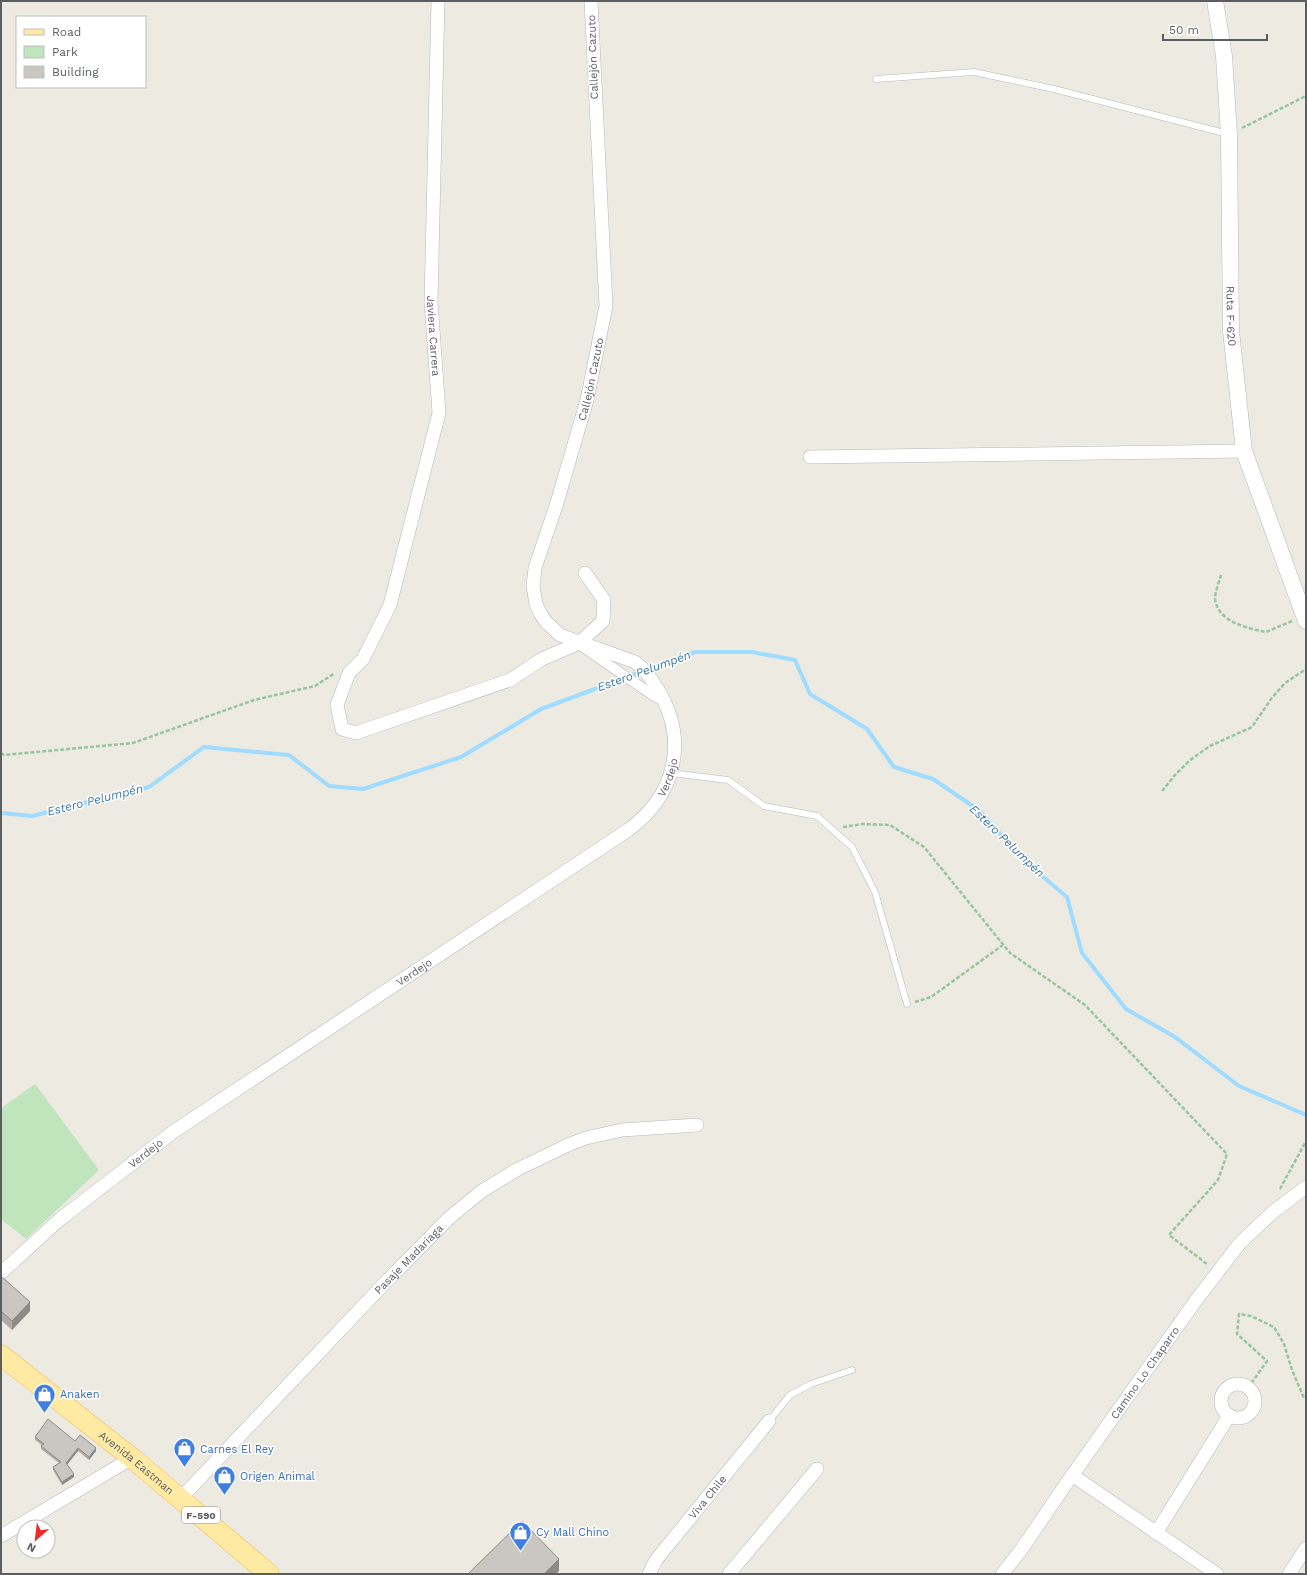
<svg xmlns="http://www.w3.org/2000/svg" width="1307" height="1575" viewBox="0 0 1307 1575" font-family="'Work Sans',sans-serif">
	<rect width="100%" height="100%" fill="#edeae1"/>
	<path fill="#c0e5bd" d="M35 1084 99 1170 26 1239 1 1219V1108Z"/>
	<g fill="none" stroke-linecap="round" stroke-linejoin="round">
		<path stroke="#9fdcff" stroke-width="4" d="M1 813 32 816 149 787 204 747 289 755 329 786 363 789 461 757 541 709 695 652H752L795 660 810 694 867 729 894 767 933 779 980 811 1023 860 1067 897 1082 953 1126 1009 1175 1037 1239 1086 1306 1115"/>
		<defs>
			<path id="service" d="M876 79 974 72 1054 89 1228 134
				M671 773 728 780 764 806 817 816 852 847 875 892 907 1004
				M769 1421 790 1395 811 1384 852 1370"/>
			<path id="pedestrian" d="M583 647 654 696 665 701"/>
			<g id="minor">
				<path id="s1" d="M438 1 431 302 439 413 390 605 363 659 349 673 337 705 342 729 356 733 510 680 542 659 579 643 603 621 604 600 585 573"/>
				<path d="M810 457 1244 451"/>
				<path id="s2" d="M1 1273 59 1220 173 1132 628 830C675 796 689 741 658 690 651 679 646 670 635 662L560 635 546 622 540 613 536 604 533 586 535 568 556 506 587 400 606 306 591 1"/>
				<circle cx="1238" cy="1401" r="17"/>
				<path d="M1072 1475 1217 1574"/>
				<path id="s3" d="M181 1498 381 1287 449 1218 482 1191 518 1169 570 1144 586 1138 622 1130 697 1125"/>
				<path d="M1156 1533 1229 1416"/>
				<path d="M1 1536 132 1458"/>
				<path id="s4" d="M649 1574 656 1560 769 1421"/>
				<path d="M729 1574 817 1469"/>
				<path id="s5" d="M1002 1574 1021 1550 1066 1484 1194 1303 1240 1243 1273 1212 1306 1187"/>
				<path d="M1289 1574 1306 1548"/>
			</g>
			<g id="tertiary">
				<path id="s6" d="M1215 1 1224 56 1229 135 1231 331 1244 451 1306 621"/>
			</g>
			<g id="primary">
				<path id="s7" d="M1 1355 132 1458 269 1574"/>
			</g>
		</defs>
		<use href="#service" stroke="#b4b8bc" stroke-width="7"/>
		<use href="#pedestrian" stroke="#b4b8bc" stroke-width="11"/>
		<use href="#minor" stroke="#b4b8bc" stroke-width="14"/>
		<use href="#tertiary" stroke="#b4b8bc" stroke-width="17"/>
		<use href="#primary" stroke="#f2ba55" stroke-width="21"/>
		<path stroke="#96c6a0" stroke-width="2.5" stroke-dasharray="4 2" stroke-linecap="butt" d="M1242 128 1306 96
			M1221 575C1219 582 1215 592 1215 599 1218 622 1247 628 1266 632L1292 621
			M1 753 4 755 133 743 254 700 315 686 335 673
			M1162 791 1175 775 1190 760 1210 746 1252 727 1271 699 1285 683 1306 669
			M843 827 863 824 890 825 924 847 1010 953 1085 1005 1227 1154 1218 1180 1169 1235 1207 1264
			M915 1002 931 997 1003 945
			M1280 1189 1306 1141
			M1248 1388 1267 1361 1237 1334 1239 1314 1251 1316 1274 1327 1284 1344 1292 1370 1304 1398 1306 1399"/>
		<use href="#service" stroke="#fff" stroke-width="6"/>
		<use href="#pedestrian" stroke="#fff" stroke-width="10"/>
		<use href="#minor" stroke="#fff" stroke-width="13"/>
		<use href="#tertiary" stroke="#fff" stroke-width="16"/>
		<use href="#primary" stroke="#ffeaa4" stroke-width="20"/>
	</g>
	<path fill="#aeaaa6" d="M1 1278 30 1311 12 1330 1 1320Z
		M35 1437 75 1441 96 1451 89 1460 78 1451 67 1464 74 1477 62 1485 53 1470V1467L59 1463 41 1449V1446L42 1445 35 1440Z"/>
	<path fill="#8d8b87" d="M30 1302V1311L12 1330V1321Z
		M78 1448V1451L66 1466V1463Z
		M96 1448V1451L89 1460V1457Z
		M74 1474V1477L62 1485V1482Z
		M559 1559V1571L556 1574H544Z"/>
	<path fill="#cac6c1" stroke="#8d8b87" d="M2 1277 30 1302 12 1321 1 1311V1278Z
		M48 1419 75 1441 80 1435 96 1448 89 1457 78 1448 66 1463 74 1474 62 1482 53 1467 61 1462 41 1446 44 1444 35 1437Z
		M522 1521 559 1559 544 1574H468Z"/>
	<defs>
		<symbol id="shop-pin" viewBox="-11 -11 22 30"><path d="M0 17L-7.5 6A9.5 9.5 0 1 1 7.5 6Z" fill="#3f7fe0" stroke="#fff"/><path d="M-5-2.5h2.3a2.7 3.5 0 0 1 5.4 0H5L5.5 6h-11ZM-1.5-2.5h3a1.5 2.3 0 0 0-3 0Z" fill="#fff"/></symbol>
	</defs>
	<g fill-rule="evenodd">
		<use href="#shop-pin" x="32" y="1382" width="25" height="34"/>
		<use href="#shop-pin" x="172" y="1436" width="25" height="34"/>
		<use href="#shop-pin" x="212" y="1464" width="25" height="34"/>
		<use href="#shop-pin" x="508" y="1520" width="25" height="34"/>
	</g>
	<g text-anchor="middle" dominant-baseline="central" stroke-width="3" stroke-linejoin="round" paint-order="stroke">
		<rect fill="#fff" stroke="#8c8e91" stroke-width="1" x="182" y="1507" width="38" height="16" rx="3"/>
		<g font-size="10" font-weight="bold" fill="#5a5e62">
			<text x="201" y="1515">F-590</text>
		</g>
		<g font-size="11" fill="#5a5e62" stroke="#fff">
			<text transform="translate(593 57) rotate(-92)">Callejón Cazuto</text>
			<text stroke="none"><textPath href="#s6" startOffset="316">Ruta F-620</textPath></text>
			<text stroke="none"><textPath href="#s1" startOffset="335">Javiera Carrera</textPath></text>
			<text stroke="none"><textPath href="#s2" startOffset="1317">Callejón Cazuto</textPath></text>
			<text stroke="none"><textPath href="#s2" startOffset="836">Verdejo</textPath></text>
			<text stroke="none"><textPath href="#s2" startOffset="512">Verdejo</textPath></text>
			<text stroke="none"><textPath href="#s2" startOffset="188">Verdejo</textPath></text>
			<text stroke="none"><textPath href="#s3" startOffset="330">Pasaje Madariaga</textPath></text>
			<text stroke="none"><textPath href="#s5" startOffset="247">Camino Lo Chaparro</textPath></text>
			<text stroke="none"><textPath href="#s7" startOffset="173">Avenida Eastman</textPath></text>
			<text stroke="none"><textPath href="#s4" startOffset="97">Viva Chile</textPath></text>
		</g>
		<g font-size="11" fill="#366cbe" stroke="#fff" text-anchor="start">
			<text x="60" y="1394">Anaken</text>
			<text x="200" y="1449">Carnes El Rey</text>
			<text x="240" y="1476">Origen Animal</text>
			<text x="536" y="1532">Cy Mall Chino</text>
		</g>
		<g font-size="12" font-style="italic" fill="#3a78a8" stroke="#fff">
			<text transform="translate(644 671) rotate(-20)">Estero Pelumpén</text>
			<text transform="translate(95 800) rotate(-14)">Estero Pelumpén</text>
			<text transform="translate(1007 841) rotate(44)">Estero Pelumpén</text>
		</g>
	</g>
	<rect width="1307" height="1575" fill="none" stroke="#5a5e62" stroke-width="4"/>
	<rect x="16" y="16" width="130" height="72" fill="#ffffff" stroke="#bdbfc0"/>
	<rect x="24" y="29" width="20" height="6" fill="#ffeaa4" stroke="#bdbfc0"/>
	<text x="52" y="36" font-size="12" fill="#5a5e62">Road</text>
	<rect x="24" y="46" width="20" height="12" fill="#c0e5bd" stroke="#bdbfc0"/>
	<text x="52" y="56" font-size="12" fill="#5a5e62">Park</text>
	<rect x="24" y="66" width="20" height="12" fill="#cac6c1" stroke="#bdbfc0"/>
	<text x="52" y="76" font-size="12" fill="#5a5e62">Building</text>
	<g transform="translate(36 1539) rotate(208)"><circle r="19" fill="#ffffff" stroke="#bdbfc0"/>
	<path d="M0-3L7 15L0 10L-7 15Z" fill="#ea2b2a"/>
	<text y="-6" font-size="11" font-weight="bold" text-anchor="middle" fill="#5a5e62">N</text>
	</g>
	<path d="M1163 34v6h104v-6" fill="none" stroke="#5a5e62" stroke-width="2"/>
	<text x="1169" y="34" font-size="12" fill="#5a5e62" stroke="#ffffff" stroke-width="3" paint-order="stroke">50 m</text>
</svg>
